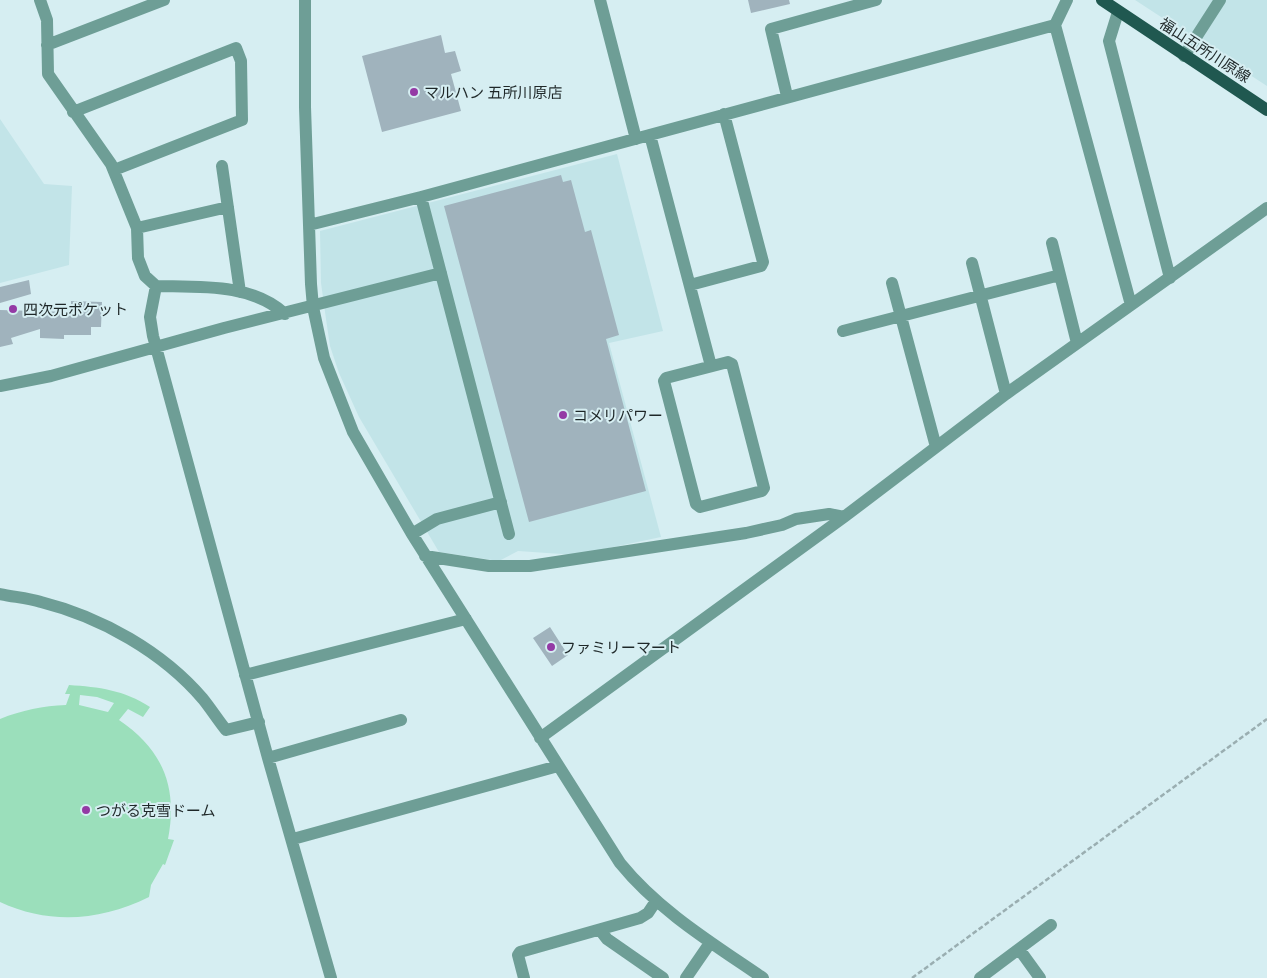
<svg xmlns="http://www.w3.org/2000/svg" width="1267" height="978" viewBox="0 0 1267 978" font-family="Ubuntu,'Noto Sans JP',sans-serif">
	<rect width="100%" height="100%" fill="#d6eef2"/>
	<path fill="#c2e4e8" d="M1135 0H1267V86Z
		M0 119 44 184 72 186 69 265 0 283Z
		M617 154 663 331 609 343 661 537 576 555 518 551 499 561 439 552 359 417 339 373 330 346 326 319 321 283 320 231Z"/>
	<path fill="#9bdfbb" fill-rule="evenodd" d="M69 685C99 687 124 690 150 707L143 717 128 709 119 720C163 750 178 787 168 839L174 840 165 865 163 864 151 885 149 897C100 921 50 925 0 902V719C22 710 43 706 66 705L70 694H65ZM80 695 97 697 114 703 108 712 79 705Z"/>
	<path fill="#a0b3bd" d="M748 0H789L790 4 751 13Z
		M441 35 445 53 455 51 461 71 451 74 461 111 382 132 362 56Z
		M561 175 563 182 571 180 585 232 591 230 619 335 606 339 646 491 529 522 444 206Z
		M29 280 31 294 0 303V287Z
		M71 301 102 302 101 327H91V335H64V339L40 338V329L11 338 13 344 0 347V310L71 312Z
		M550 627 568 655 552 666 533 638Z"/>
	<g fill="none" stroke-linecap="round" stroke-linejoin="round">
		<path stroke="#9aaeb1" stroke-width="2.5" stroke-dasharray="5 2.5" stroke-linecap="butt" d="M912 978 1267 719"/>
		<path stroke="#6e9e96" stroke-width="12" d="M40 0 47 20 48 74 111 164 137 228 138 258 145 276 156 286C200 287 251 283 285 314
			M305 0V107L311 284 313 307 324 358 353 432 412 534 620 863C659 911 712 943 763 978
			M600 0 636 139
			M1067 0 1055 25 1131 305
			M1118 12 1109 41 1170 278
			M47 45 164 0
			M1184 56 1220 0
			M787 96 771 29 876 0
			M73 112 236 48 241 61 242 120 114 170
			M650 135 711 366
			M222 166 240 292
			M421 197 509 534
			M309 225 421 197 1055 25
			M137 228 228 207
			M1052 243 1077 343
			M972 263 1006 394
			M892 283 936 447
			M690 285 761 266 763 262 724 114
			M156 286 150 317 153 336 268 758 331 978
			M843 331 1060 275
			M728 362 732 364 764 488 762 491 700 507 696 504 664 381 666 378Z
			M0 386 51 376 224 328 441 273
			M412 534 437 519 501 502
			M425 556 489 566H530L746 533 782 525 796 519 829 514 844 517
			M0 594C14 597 28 598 41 602 101 617 163 652 203 699 211 709 218 720 226 730L259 722
			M245 675 466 619
			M540 738 844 517 1006 394 1267 208
			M268 758 401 720
			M293 839 558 766
			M600 930 607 939 663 978
			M1019 949 1040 978
			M524 978 518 955 520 952 640 918 648 913 656 901
			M686 978 710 943
			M980 978 1051 925"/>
		<path stroke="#205850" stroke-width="12" d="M1102 0 1267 110"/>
	</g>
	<g fill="#943aa5" stroke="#d6eef2" stroke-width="2">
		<circle cx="414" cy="92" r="5"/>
		<circle cx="13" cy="309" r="5"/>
		<circle cx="563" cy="415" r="5"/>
		<circle cx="551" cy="647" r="5"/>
		<circle cx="86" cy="810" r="5"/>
	</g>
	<g text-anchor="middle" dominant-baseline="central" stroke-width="4" stroke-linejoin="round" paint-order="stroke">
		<g font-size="15" fill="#1e2728" stroke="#d6eef2">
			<text transform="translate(1205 50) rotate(33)">福山五所川原線</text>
		</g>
		<g font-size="15" fill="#1e2728" stroke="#d6eef2" text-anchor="start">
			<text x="424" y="92">マルハン 五所川原店</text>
			<text x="23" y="309">四次元ポケット</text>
			<text x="573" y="415">コメリパワー</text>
			<text x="561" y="647">ファミリーマート</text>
			<text x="96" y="810">つがる克雪ドーム</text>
		</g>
	</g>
</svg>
